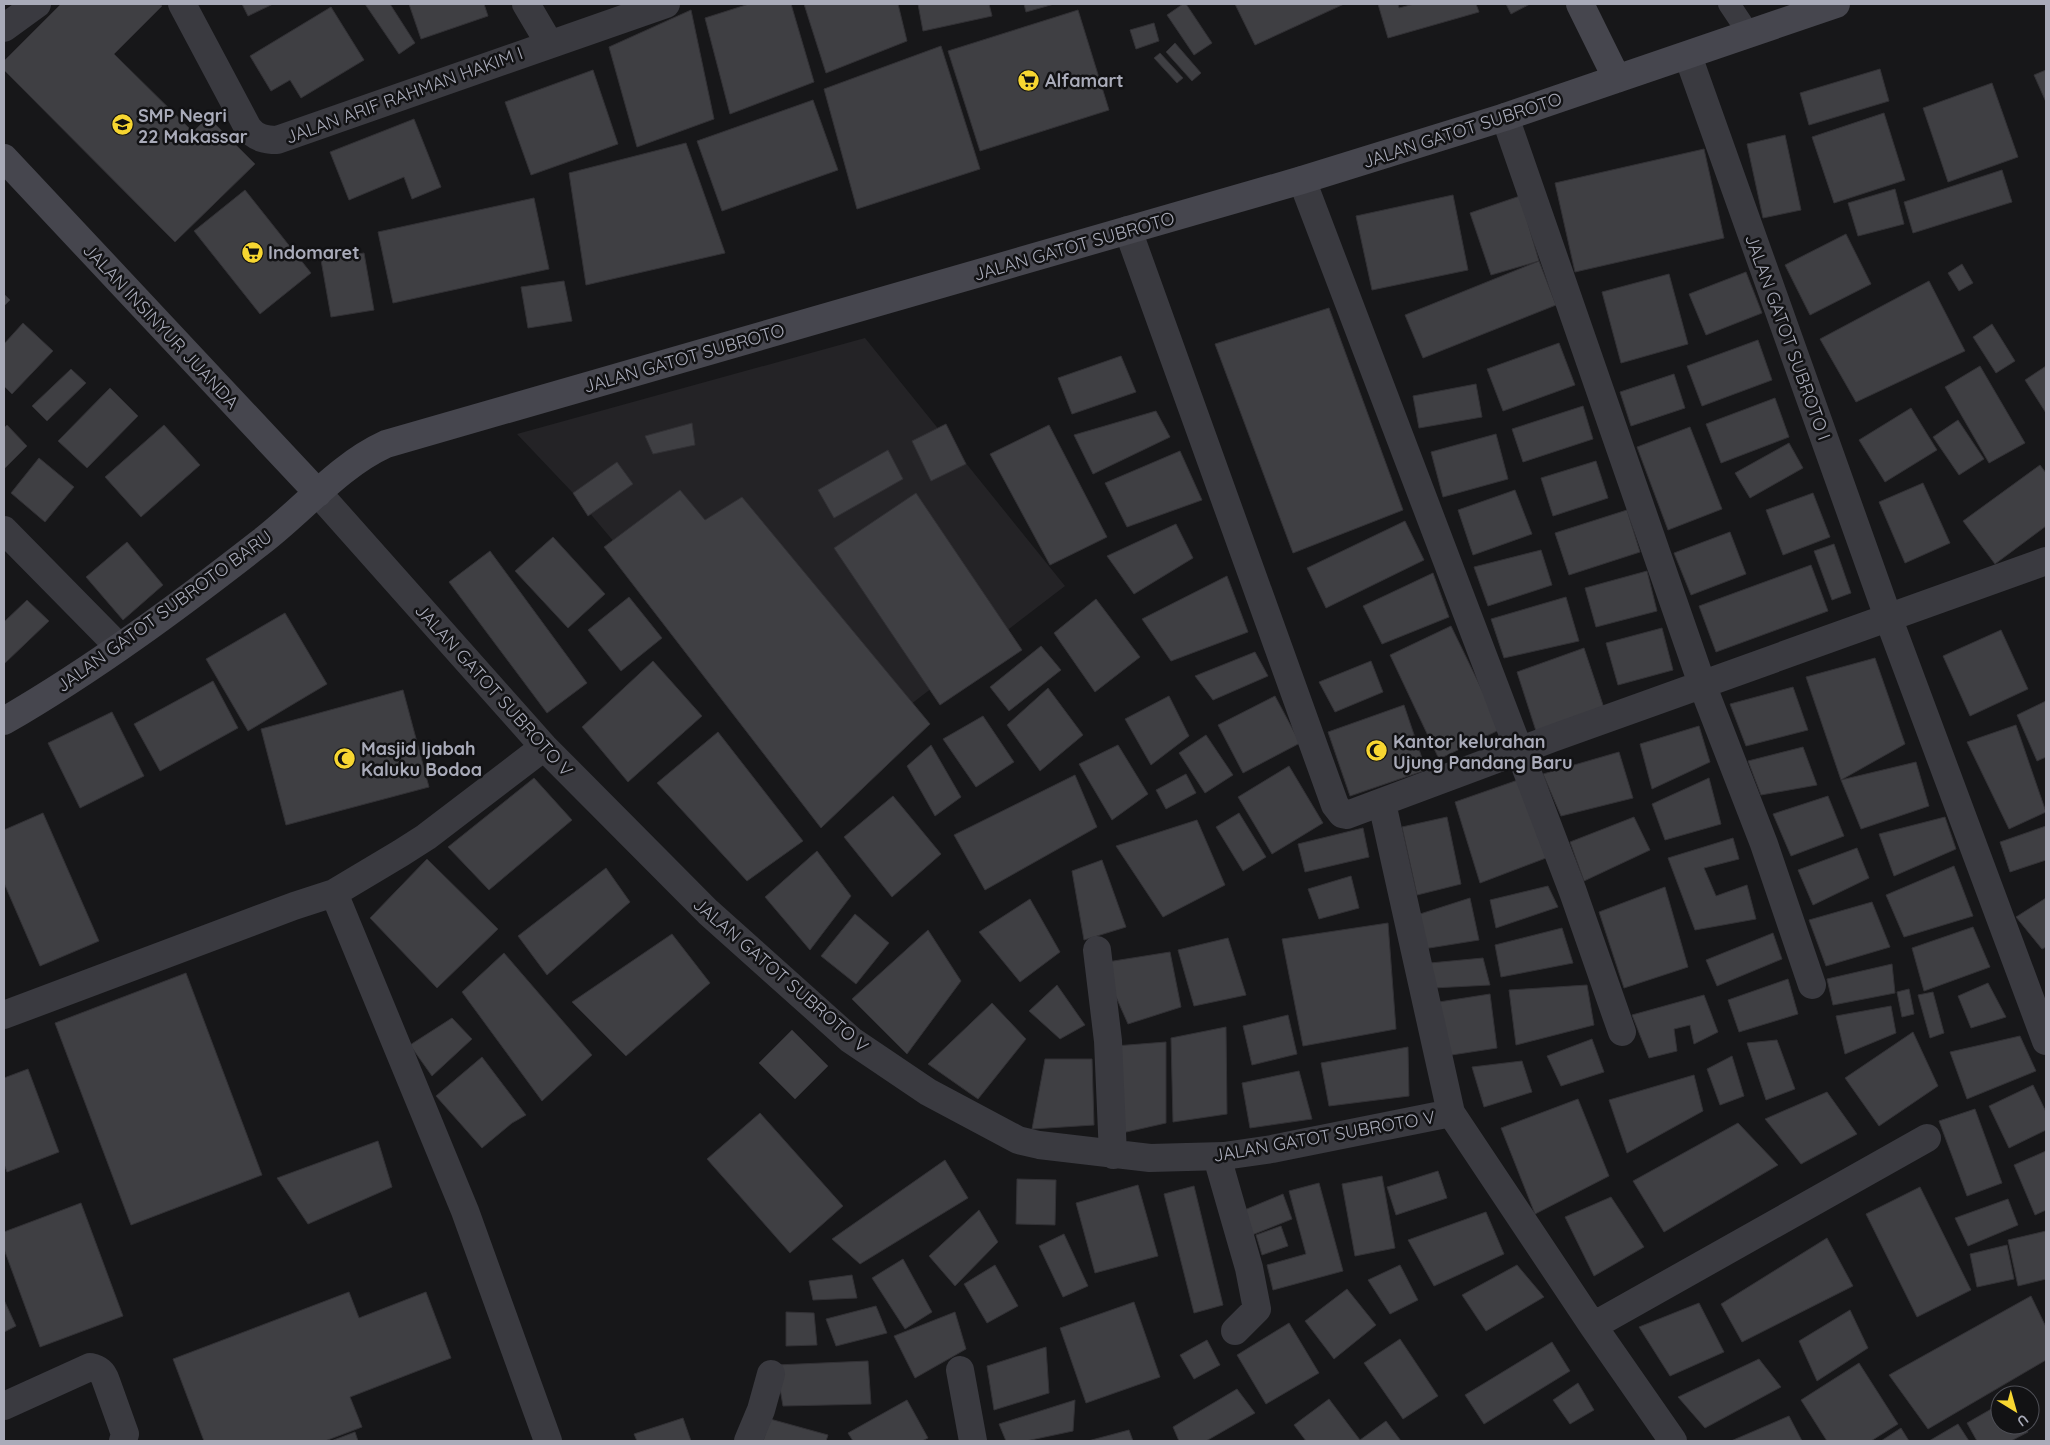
<svg xmlns="http://www.w3.org/2000/svg" width="2050" height="1445" viewBox="0 0 2050 1445" font-family="Quicksand,sans-serif">
	<rect width="100%" height="100%" fill="#171719"/>
	<path fill="#242326" d="M865 338 1065 586 859 744 828 796 572 492 517 434Z"/>
	<path fill="#3f3f43" stroke="#323135" d="M61 4H159L162 6 114 54 193 132 208 117 255 164 175 242 4 70V61Z
		M242 4H273L248 16Z
		M365 4H390L415 43 399 54Z
		M409 4H484L488 16 421 39Z
		M749 4H791L814 82 730 114 705 18Z
		M804 4H898L907 41 826 73Z
		M918 4H989L992 16 923 31Z
		M1024 4H1054L1026 12Z
		M1183 4H1186L1212 43 1194 55 1167 15Z
		M1235 4H1344L1255 45Z
		M1378 4H1398L1399 8 1414 4H1476L1479 12 1388 38Z
		M1506 4H1530L1511 14Z
		M331 7 364 60 301 98 290 80 271 91 250 56Z
		M691 10 714 119 637 147 609 47Z
		M1078 10 1109 110 980 151 948 51Z
		M1154 23 1159 41 1136 49 1130 30Z
		M1175 43 1201 73 1192 81 1166 52Z
		M941 46 980 169 857 209 824 89Z
		M1160 53 1183 78 1177 83 1154 58Z
		M1880 69 1889 101 1809 125 1800 93Z
		M593 70 618 144 531 175 505 102Z
		M2046 70V102L2034 75Z
		M1992 83 2018 157 1948 182 1923 108Z
		M813 100 838 170 722 211 697 141Z
		M1884 113 1905 180 1834 203 1812 137Z
		M414 119 441 187 412 199 404 177 349 200 330 152Z
		M1785 135 1801 210 1763 218 1747 144Z
		M686 143 725 253 586 285 569 173Z
		M1704 149 1724 238 1575 272 1555 183Z
		M2002 170 2012 202 1913 233 1904 202Z
		M1895 189 1904 224 1858 236 1848 203Z
		M245 190 311 273 260 314 194 231Z
		M1453 195 1468 270 1372 290 1356 216Z
		M1520 196 1539 261 1491 275 1470 213Z
		M534 198 549 269 393 303 378 232Z
		M1846 234 1871 284 1810 315 1785 265Z
		M364 253 374 310 331 317 321 260Z
		M1539 261 1556 305 1423 358 1405 315Z
		M1962 264 1973 283 1959 291 1948 273Z
		M1746 272 1762 313 1706 335 1689 294Z
		M1669 274 1688 344 1621 363 1602 292Z
		M564 281 572 321 528 328 521 287Z
		M1929 281 1965 351 1856 402 1820 339Z
		M4 294 10 300 4 306Z
		M1329 308 1403 510 1293 553 1215 344Z
		M23 323 53 351 12 394 4 386V344Z
		M1992 324 2015 361 1996 373 1973 337Z
		M1758 340 1772 380 1702 406 1687 366Z
		M1559 343 1575 385 1503 411 1487 369Z
		M1121 356 1136 392 1072 414 1058 378Z
		M1980 366 2025 443 1989 463 1945 387Z
		M2046 366V413L2025 380Z
		M71 369 86 383 47 421 32 406Z
		M1674 374 1685 408 1631 426 1620 392Z
		M1476 384 1482 417 1419 428 1413 396Z
		M110 388 138 416 87 468 58 441Z
		M1775 398 1789 437 1721 463 1706 424Z
		M1583 406 1593 439 1523 462 1512 429Z
		M1911 408 1937 450 1885 482 1859 440Z
		M1156 411 1170 437 1093 474 1074 435Z
		M1958 420 1984 459 1959 475 1933 437Z
		M692 423 695 445 653 454 645 436Z
		M946 424 966 464 931 481 912 441Z
		M7 425 27 446 4 469V428Z
		M164 425 200 465 141 517 105 477Z
		M1049 425 1107 537 1050 565 990 454Z
		M1690 427 1722 509 1668 530 1637 447Z
		M1496 434 1508 479 1443 497 1431 452Z
		M1789 443 1803 468 1750 498 1735 473Z
		M888 450 903 479 834 518 818 490Z
		M1180 451 1202 500 1127 527 1105 483Z
		M39 458 74 487 45 522 11 493Z
		M1596 461 1608 498 1553 516 1541 478Z
		M617 462 633 484 588 516 573 493Z
		M2040 465 2046 473V526L1995 564 1963 521Z
		M1923 483 1950 543 1905 563 1879 502Z
		M680 490 705 520 742 497 930 724 821 828 604 547Z
		M1515 490 1532 534 1473 555 1458 510Z
		M916 493 1022 650 940 705 834 548Z
		M1813 493 1830 537 1783 555 1766 510Z
		M1627 510 1640 552 1569 575 1555 533Z
		M1405 521 1424 560 1326 608 1307 568Z
		M1176 524 1193 558 1134 594 1107 556Z
		M1730 532 1746 574 1691 595 1674 553Z
		M553 537 605 594 568 628 515 571Z
		M127 542 163 585 123 620 86 577Z
		M1834 544 1851 593 1832 600 1814 551Z
		M1541 550 1552 585 1488 606 1474 567Z
		M490 551 587 683 547 713 449 582Z
		M1811 565 1828 611 1716 652 1699 606Z
		M1647 571 1657 611 1596 627 1585 588Z
		M1433 573 1449 617 1382 644 1363 606Z
		M1227 576 1248 632 1171 661 1142 619Z
		M629 597 662 638 621 671 588 630Z
		M1566 597 1579 641 1504 658 1491 619Z
		M1096 599 1140 657 1095 692 1054 633Z
		M27 600 49 621 4 664V622Z
		M285 613 327 684 248 731 206 659Z
		M1451 626 1501 729 1439 759 1390 655Z
		M1662 628 1673 670 1618 685 1606 643Z
		M2001 630 2028 689 1970 716 1943 656Z
		M1041 646 1061 670 1009 711 990 687Z
		M1584 648 1604 708 1536 731 1517 672Z
		M1255 652 1268 676 1213 700 1195 676Z
		M1875 658 1905 744 1841 780 1806 677Z
		M653 661 702 716 628 782 582 727Z
		M1371 661 1383 692 1335 712 1319 682Z
		M213 681 238 728 160 771 134 724Z
		M1793 687 1808 730 1746 746 1730 704Z
		M1048 688 1083 735 1040 771 1007 725Z
		M403 690 429 787 286 825 261 729Z
		M1169 696 1189 736 1151 765 1125 719Z
		M1275 696 1300 743 1243 773 1218 725Z
		M2046 701V757L2037 761 2017 715Z
		M1404 705 1426 770 1350 796 1328 732Z
		M112 712 144 776 80 808 48 743Z
		M983 716 1014 762 976 787 943 739Z
		M2016 725 2046 812 2009 829 1967 742Z
		M1699 726 1710 762 1652 789 1640 744Z
		M718 732 803 841 747 881 657 783Z
		M1206 735 1233 775 1205 793 1179 753Z
		M931 745 961 797 935 816 907 766Z
		M1118 745 1148 794 1112 820 1079 764Z
		M1803 747 1817 785 1761 795 1748 761Z
		M1619 752 1633 798 1561 816 1543 774Z
		M1916 762 1929 806 1861 829 1841 780Z
		M1289 766 1323 823 1272 854 1238 797Z
		M1186 774 1196 793 1166 809 1156 790Z
		M1075 775 1097 827 985 890 954 835Z
		M534 778 572 820 489 890 448 847Z
		M1709 778 1721 824 1665 840 1652 804Z
		M1518 780 1546 858 1480 883 1455 802Z
		M893 796 941 854 892 897 844 837Z
		M1828 796 1844 836 1791 856 1773 814Z
		M43 813 99 941 40 966 4 883V830Z
		M1239 813 1266 857 1243 871 1216 827Z
		M1447 817 1461 884 1417 895 1402 827Z
		M1634 817 1650 850 1584 881 1570 842Z
		M1945 817 1956 849 1894 876 1879 834Z
		M1197 820 1225 885 1163 917 1116 846Z
		M2046 826V860L2010 872 2000 842Z
		M1363 828 1369 857 1305 872 1298 844Z
		M1733 838 1739 859 1704 868 1716 896 1747 885 1756 919 1695 930 1668 858Z
		M1857 848 1869 878 1813 905 1798 870Z
		M817 851 851 896 810 950 765 897Z
		M427 859 498 929 437 988 370 918Z
		M1102 860 1126 927 1084 940 1072 871Z
		M1954 866 1973 916 1904 937 1886 895Z
		M606 868 630 902 547 975 518 936Z
		M1351 876 1359 908 1319 919 1308 889Z
		M1548 886 1558 907 1496 928 1490 900Z
		M1665 887 1688 967 1624 988 1599 912Z
		M1470 898 1479 940 1423 949 1417 915Z
		M2046 898V947L2042 949 2016 917Z
		M1030 899 1060 952 1020 982 979 932Z
		M1872 902 1890 947 1826 966 1809 920Z
		M855 914 889 943 856 984 821 956Z
		M1388 923 1396 1029 1303 1046 1282 939Z
		M1973 927 1990 967 1924 991 1912 948Z
		M1562 928 1573 963 1501 977 1495 945Z
		M928 930 961 981 907 1054 852 999Z
		M1773 933 1782 959 1717 986 1706 960Z
		M672 934 710 983 626 1056 572 1002Z
		M1228 938 1246 995 1194 1006 1178 950Z
		M1170 952 1181 1007 1128 1024 1101 963Z
		M504 953 592 1055 542 1101 462 992Z
		M1483 958 1490 985 1433 988 1430 963Z
		M1892 964 1895 993 1833 1005 1827 979Z
		M186 973 262 1175 131 1225 55 1023Z
		M1788 979 1798 1014 1739 1032 1728 1000Z
		M1988 983 2006 1017 1971 1028 1958 996Z
		M1057 985 1085 1025 1060 1039 1029 1011Z
		M1587 985 1594 1025 1516 1045 1509 990Z
		M1909 989 1914 1014 1902 1017 1897 992Z
		M1933 992 1944 1033 1930 1038 1918 995Z
		M1490 994 1497 1048 1445 1056 1439 1002Z
		M1704 995 1718 1032 1694 1044 1690 1025 1674 1029 1677 1051 1649 1058 1632 1015Z
		M992 1003 1026 1039 978 1099 928 1064Z
		M1891 1006 1896 1033 1845 1054 1836 1016Z
		M1288 1015 1297 1054 1252 1065 1243 1026Z
		M452 1018 472 1039 432 1076 410 1045Z
		M1226 1027 1227 1114 1173 1122 1171 1038Z
		M792 1030 828 1066 795 1099 759 1063Z
		M1913 1032 1938 1086 1879 1126 1845 1078Z
		M2020 1036 2036 1071 1967 1099 1950 1052Z
		M1592 1039 1604 1072 1561 1086 1547 1056Z
		M1777 1040 1795 1089 1766 1100 1747 1043Z
		M1166 1042V1123L1122 1133 1115 1046Z
		M1408 1047 1409 1096 1329 1106 1321 1063Z
		M1732 1056 1744 1096 1720 1105 1707 1069Z
		M482 1057 526 1115 512 1123 482 1148 436 1096Z
		M1045 1059H1092L1094 1125 1032 1129Z
		M1522 1061 1532 1092 1484 1107 1472 1067Z
		M28 1069 59 1152 7 1172 4 1164V1078Z
		M1299 1071 1312 1119 1250 1128 1242 1083Z
		M1694 1075 1703 1111 1627 1153 1609 1100Z
		M2033 1085 2046 1112V1130L2009 1148 1989 1106Z
		M1827 1092 1857 1134 1801 1164 1765 1119Z
		M1578 1099 1609 1176 1535 1214 1501 1128Z
		M1975 1109 2002 1183 1967 1196 1939 1121Z
		M760 1113 843 1206 790 1253 707 1159Z
		M1738 1123 1778 1165 1664 1232 1633 1181Z
		M378 1141 392 1187 308 1224 277 1178Z
		M2046 1151V1210L2035 1215 2014 1165Z
		M945 1160 968 1198 860 1264 832 1239Z
		M1438 1171 1447 1198 1396 1215 1387 1187Z
		M1382 1176 1395 1248 1355 1256 1342 1184Z
		M1017 1179 1056 1180 1055 1225 1016 1224Z
		M1319 1183 1343 1271 1273 1290 1267 1265 1306 1254 1289 1191Z
		M1138 1185 1158 1256 1095 1273 1076 1203Z
		M1194 1186 1223 1305 1194 1313 1164 1194Z
		M1920 1187 1971 1290 1917 1317 1866 1214Z
		M1283 1194 1292 1219 1252 1235 1242 1211Z
		M1611 1197 1644 1247 1594 1276 1565 1217Z
		M2008 1199 2018 1225 1968 1246 1955 1218Z
		M81 1203 123 1316 40 1347 4 1249V1232Z
		M979 1210 998 1242 955 1286 929 1256Z
		M1486 1212 1504 1254 1434 1286 1408 1240Z
		M1281 1226 1288 1246 1262 1255 1256 1235Z
		M2046 1231V1279L2018 1286 2008 1240Z
		M1064 1234 1088 1286 1063 1297 1039 1246Z
		M1827 1238 1853 1286 1742 1342 1721 1304Z
		M2007 1245 2014 1279 1977 1287 1970 1254Z
		M903 1259 932 1312 905 1329 872 1278Z
		M995 1265 1018 1306 987 1323 964 1284Z
		M1400 1265 1418 1300 1390 1314 1368 1280Z
		M1517 1265 1544 1297 1486 1331 1462 1295Z
		M852 1275 857 1298 813 1300 809 1281Z
		M1347 1289 1376 1325 1334 1359 1305 1321Z
		M349 1292 359 1318 426 1292 451 1358 350 1397 362 1427 325 1441H204L173 1359Z
		M2031 1296 2046 1327V1360L1928 1429 1889 1375Z
		M4 1300 16 1326 4 1332Z
		M1134 1302 1160 1377 1086 1403 1060 1328Z
		M1699 1303 1724 1352 1670 1376 1639 1327Z
		M876 1306 887 1333 836 1346 826 1319Z
		M1850 1310 1868 1348 1817 1381 1799 1341Z
		M786 1312 814 1313 817 1345 786 1346Z
		M955 1312 966 1349 915 1378 894 1336Z
		M1289 1323 1319 1373 1266 1404 1237 1355Z
		M1400 1339 1438 1396 1403 1419 1364 1363Z
		M1207 1340 1220 1365 1194 1379 1180 1355Z
		M1552 1342 1570 1371 1484 1424 1465 1395Z
		M1046 1347 1049 1393 994 1410 987 1366Z
		M1759 1359 1781 1387 1705 1428 1678 1397Z
		M868 1361 871 1404 783 1406 776 1365Z
		M1859 1363 1898 1424 1871 1441H1827L1801 1400Z
		M1578 1383 1594 1410 1570 1424 1553 1400Z
		M1237 1389 1255 1413 1206 1441H1179L1173 1427Z
		M1329 1399 1360 1440 1386 1421 1401 1441H1306L1294 1425Z
		M907 1400 928 1438 922 1441H853L848 1433Z
		M1075 1400 1073 1431 1026 1441H1006L999 1424Z
		M2000 1404V1425H2024L2028 1432 2011 1441H1977L1967 1423Z
		M1789 1416 1802 1441H1731Z
		M683 1418 691 1441H637L634 1434Z
		M770 1419 828 1435 826 1441H763Z
		M1958 1424 1969 1441H1929Z
		M1901 1428 1909 1441H1881Z
		M1129 1430 1133 1441H1088Z
		M355 1432 358 1441H331Z"/>
	<g fill="none" stroke-linecap="round" stroke-linejoin="round">
		<path stroke="#3a3a40" stroke-width="22" d="M1729 4 1749 34"/>
		<path stroke="#3a3a40" stroke-width="28" d="M182 4 248 128C256 138 265 140 277 140L666 4
			M526 4 549 43
			M4 28 37 4
			M1688 56 1888 617 2046 1041
			M1505 117 1702 684 1764 844 1812 985
			M1302 180 1573 892 1622 1032
			M1128 230 1335 805 1342 814 1347 815 1553 738 2046 561
			M318 493 544 747 708 912 851 1040 928 1092 1018 1140 1039 1145 1150 1158 1224 1156 1272 1149 1451 1113
			M4 530 119 647
			M1382 803 1451 1113 1593 1326 1673 1441
			M334 893 465 1211 548 1441
			M1097 950 1108 1041 1113 1155
			M4 1015 294 906 334 893 401 853 426 837 544 747
			M1217 1157 1249 1268 1257 1309 1235 1331
			M1593 1326 1927 1138
			M960 1370 973 1441
			M4 1406 90 1367C99 1369 103 1372 106 1381L125 1434 123 1441
			M748 1441 761 1410 771 1374"/>
		<path stroke="#46464e" stroke-width="28" d="M1580 4 1617 79
			M4 158 318 493
			M4 721C94 669 179 606 261 542 303 510 338 466 386 444L1302 180 1505 117 1836 4"/>
	</g>
	<defs>
		<symbol id="supermarket-disc" viewBox="-11 -11 22 22"><circle r="9.5" fill="#f7d631" stroke="#121214"/><path d="M-6-5.5h2.5l.6 2H6L4.5 2H-2.5L-4.4-4H-6ZM-1.5 3.2a1.3 1.3 0 1 0 .1 0ZM3 3.2a1.3 1.3 0 1 0 .1 0Z" fill="#111"/></symbol>
		<symbol id="school-disc" viewBox="-11 -11 22 22"><circle r="9.5" fill="#f7d631" stroke="#121214"/><path d="M0-5L7-2L0 1L-7-2ZM-4 1L0 2.5L4 1V4Q0 6-4 4Z" fill="#111"/></symbol>
		<symbol id="mosque-disc" viewBox="-11 -11 22 22"><circle r="9.5" fill="#f7d631" stroke="#121214"/><path d="M3.5-4.9A6 6 0 1 0 3.5 4.9A5 5 0 1 1 3.5-4.9Z" fill="#111"/></symbol>
	</defs>
	<g fill-rule="evenodd">
		<use href="#supermarket-disc" x="1016" y="68" width="25" height="25"/>
		<use href="#school-disc" x="110" y="112" width="25" height="25"/>
		<use href="#supermarket-disc" x="240" y="240" width="25" height="25"/>
		<use href="#mosque-disc" x="1364" y="738" width="25" height="25"/>
		<use href="#mosque-disc" x="332" y="746" width="25" height="25"/>
	</g>
	<g text-anchor="middle" dominant-baseline="central" stroke-width="5" stroke-linejoin="round" paint-order="stroke">
		<g font-size="18" font-weight="bold" fill="#a9abb9" stroke="#121214" text-anchor="start">
			<text x="1045" y="80">Alfamart</text>
			<text x="138" y="115">SMP Negri<tspan x="138" dy="21">22 Makassar</tspan></text>
			<text x="268" y="252">Indomaret</text>
			<text x="1393" y="741">Kantor kelurahan<tspan x="1393" dy="21">Ujung Pandang Baru</tspan></text>
			<text x="361" y="748">Masjid Ijabah<tspan x="361" dy="21">Kaluku Bodoa</tspan></text>
		</g>
		<g font-size="18" fill="#a9abb9" stroke="#121214">
			<text transform="translate(404 95) rotate(-20)">JALAN ARIF RAHMAN HAKIM I</text>
			<text transform="translate(1462 130) rotate(-18)">JALAN GATOT SUBROTO</text>
			<text transform="translate(1074 246) rotate(-16)">JALAN GATOT SUBROTO</text>
			<text transform="translate(161 326) rotate(47)">JALAN INSINYUR JUANDA</text>
			<text transform="translate(1788 337) rotate(70)">JALAN GATOT SUBROTO I</text>
			<text transform="translate(684 358) rotate(-16)">JALAN GATOT SUBROTO</text>
			<text transform="translate(164 611) rotate(-36)">JALAN GATOT SUBROTO BARU</text>
			<text transform="translate(494 690) rotate(48)">JALAN GATOT SUBROTO V</text>
			<text transform="translate(781 975) rotate(41)">JALAN GATOT SUBROTO V</text>
			<text transform="translate(1324 1136) rotate(-10)">JALAN GATOT SUBROTO V</text>
		</g>
	</g>
	<rect width="2050" height="1445" fill="none" stroke="#a9abb9" stroke-width="10"/>
	<g transform="translate(2015 1410) rotate(143)"><circle r="24" fill="#121214" stroke="#4e4f56"/>
	<path d="M0-4L9 19L0 12L-9 19Z" fill="#f7d631"/>
	<text y="-8" font-size="14" font-weight="bold" text-anchor="middle" fill="#a9abb9">U</text>
	</g>
</svg>
